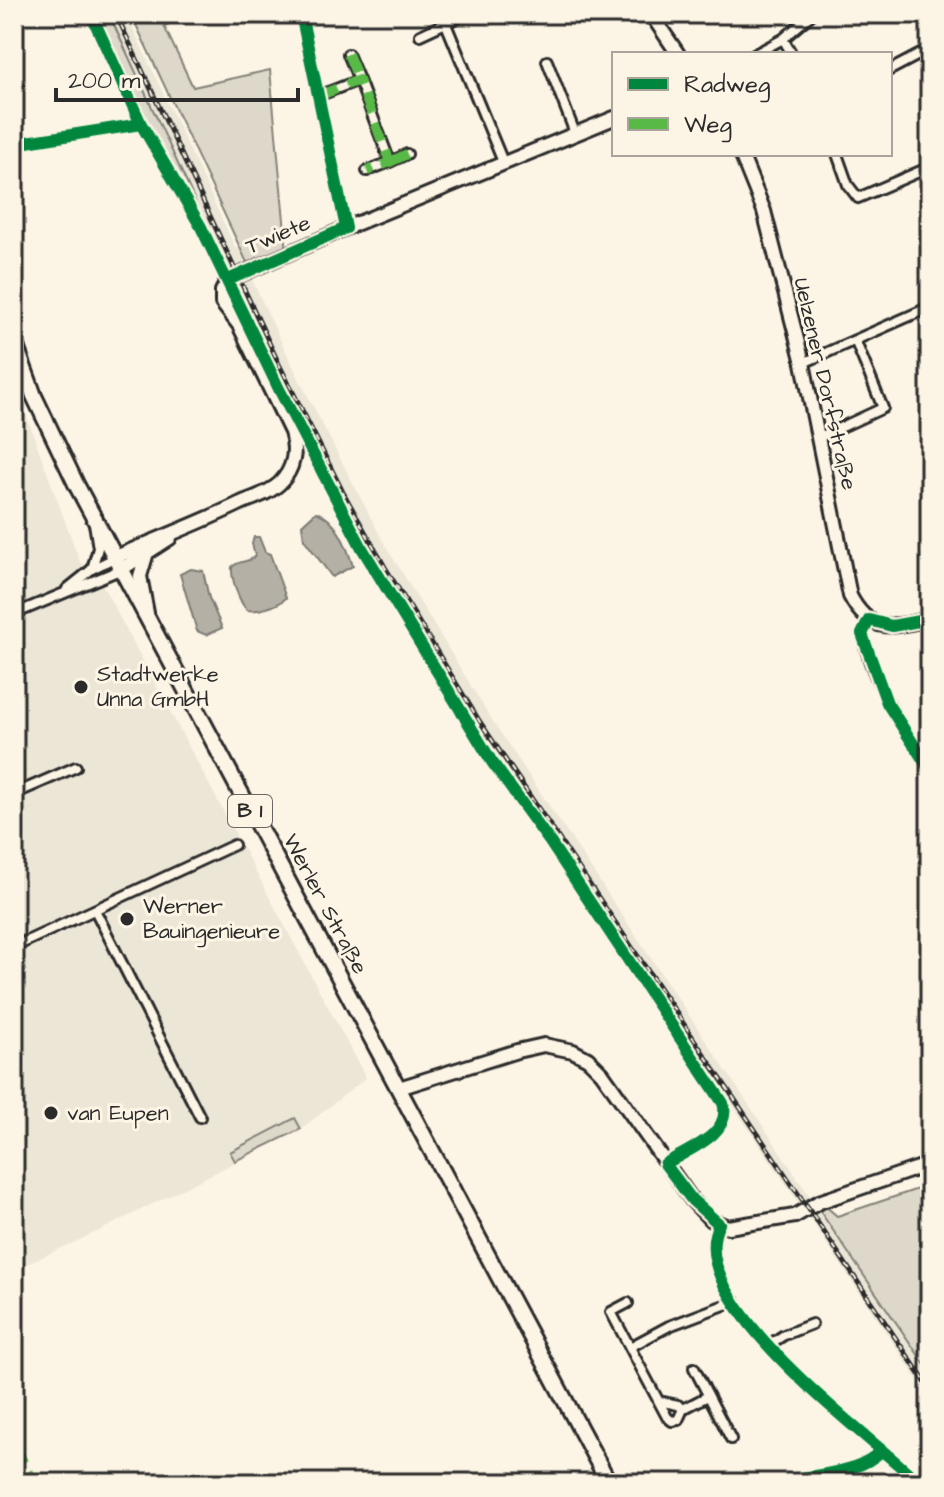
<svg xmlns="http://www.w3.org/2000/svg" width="944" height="1497" viewBox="0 0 944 1497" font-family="'Architects Daughter',sans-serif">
	<rect width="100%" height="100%" fill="#fcf5e5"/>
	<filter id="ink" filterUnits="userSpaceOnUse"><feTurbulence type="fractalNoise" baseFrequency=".0125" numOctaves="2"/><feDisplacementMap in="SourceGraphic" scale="16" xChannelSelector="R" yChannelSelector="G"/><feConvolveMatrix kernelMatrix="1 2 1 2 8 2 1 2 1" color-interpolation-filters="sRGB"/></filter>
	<g filter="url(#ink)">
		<path fill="#ece6d7" d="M109 14H126L236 249 240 248 246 259 243 261 301 383 384 543 490 717 813 1201 802 1208 466 709 371 554 303 425 201 214Z
			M14 382 80 562 96 573 366 1078 301 1129 101 1230 14 1270Z
			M817 1207 930 1372V1398L807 1214Z"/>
		<path fill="#ded8ca" stroke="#84827a" stroke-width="2" d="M94 14H109L201 214 190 201 143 120Z
			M131 14H192L164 26 193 87 270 70 287 253 250 269Z
			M295 1118 301 1129 235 1161 230 1152Z
			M930 1185V1372L817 1207 823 1204 837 1216Z"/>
		<path fill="#b4b0a5" stroke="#7d7b74" stroke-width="2" d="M316 512C337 519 347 547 353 566L332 577 304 539 302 525Z
			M254 537H259L265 552 270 554 286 598C278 606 258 612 247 610 239 602 231 578 232 567 239 560 249 563 255 556L252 543Z
			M191 569 203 571 209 598 222 628 206 635 197 631 180 574Z"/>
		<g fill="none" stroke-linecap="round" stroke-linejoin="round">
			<defs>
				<path id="street" d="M301 14 346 228
					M446 24 503 162
					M420 35 465 14
					M783 39 792 54
					M348 54 359 80
					M755 54 783 39 812 14
					M547 61 575 133
					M890 70 930 49
					M318 96 359 80 390 162 367 171
					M837 154 848 185 858 198 930 167
					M390 162 407 154
					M803 363 930 307
					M820 437 883 408 855 340
					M92 569 98 548 94 523
					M67 589 92 569 116 557
					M14 614 122 569
					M869 620 862 634C873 688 903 725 930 770
					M14 794 76 767
					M95 910 200 1117
					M14 947 234 845
					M719 1224C679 1300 872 1437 919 1483
					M628 1303 611 1312 667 1417 672 1421 678 1420 683 1409 708 1396
					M767 1346 784 1335 812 1324
					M630 1347 669 1326 735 1301
					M694 1368 731 1439
					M659 1401 678 1405 683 1409
					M779 1483C813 1473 857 1476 882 1450"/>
				<path id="secondary" d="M651 14 678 54
					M741 154 764 211 803 363 850 596C871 636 894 626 930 619
					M146 556 140 576 147 613
					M116 557C157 539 200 523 241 503 253 498 270 493 280 483 294 469 297 450 291 432L239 325 222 303V291L228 280 346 228 614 118
					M122 569 170 538
					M399 1088 517 1051 544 1045 573 1051 588 1059 602 1073 692 1200 711 1220 728 1227 795 1216 819 1202 930 1164"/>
				<path id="primary" d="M14 341 34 396 77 486 609 1483"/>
			</defs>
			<use href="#street" stroke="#2b2b2b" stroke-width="14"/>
			<use href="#secondary" stroke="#2b2b2b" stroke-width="18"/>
			<use href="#primary" stroke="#2b2b2b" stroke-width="20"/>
			<use href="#street" stroke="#fcf5e5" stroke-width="8"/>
			<use href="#secondary" stroke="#fcf5e5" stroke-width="12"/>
			<use href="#primary" stroke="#fcf5e5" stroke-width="14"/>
			<defs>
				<path id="rail" d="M116 14 279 364 344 494 385 567 480 722 930 1389"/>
			</defs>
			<use href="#rail" stroke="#2b2b2b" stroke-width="5"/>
			<use href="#rail" stroke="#fcf5e5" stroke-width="2" stroke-dasharray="6" stroke-linecap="butt"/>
			<path stroke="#58b947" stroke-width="10" stroke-dasharray="20 10" stroke-linecap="butt" d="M348 54 359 80
				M318 96 359 80 390 162 367 171
				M390 162 407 154
				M14 1445 34 1483"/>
			<defs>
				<path id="cycleway" d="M91 14 141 124 201 227 279 389 362 548 492 762 550 842 723 1103C733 1134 687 1150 665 1164L692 1200 719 1224C679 1300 872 1437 919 1483
					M14 144 141 124
					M228 280 346 228 301 14
					M930 619 892 626 869 620 862 634 887 703 930 770
					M779 1483C813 1473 857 1476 882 1450"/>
			</defs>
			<use href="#cycleway" stroke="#fcf5e5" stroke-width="17"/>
			<use href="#cycleway" stroke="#00873e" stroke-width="12"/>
		</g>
	</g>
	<g fill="#2b2b2b" stroke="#fcf5e5" stroke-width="3">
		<circle cx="81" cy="687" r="8"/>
		<circle cx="127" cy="919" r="8"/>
		<circle cx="51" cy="1113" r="8"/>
	</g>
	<g text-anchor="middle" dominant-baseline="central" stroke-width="6" stroke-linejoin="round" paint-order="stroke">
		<rect fill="#fcf5e5" stroke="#6a6863" stroke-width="2" x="228" y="795" width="44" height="32" rx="6"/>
		<g font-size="20" font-weight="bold" fill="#2b2b2b">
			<text x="250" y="811">B 1</text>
		</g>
		<g font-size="22" fill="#2b2b2b" stroke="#fcf5e5">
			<text transform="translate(278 235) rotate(-23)">Twiete</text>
			<text transform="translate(825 384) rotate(77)">Uelzener Dorfstraße</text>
			<text transform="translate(325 904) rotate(62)">Werler Straße</text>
		</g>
		<g font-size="22" fill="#2b2b2b" stroke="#fcf5e5" text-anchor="start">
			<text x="97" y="674">Stadtwerke<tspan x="97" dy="25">Unna GmbH</tspan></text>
			<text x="143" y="906">Werner<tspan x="143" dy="25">Bauingenieure</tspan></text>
			<text x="67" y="1113">van Eupen</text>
		</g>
	</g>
	<rect width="944" height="1497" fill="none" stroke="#fcf5e5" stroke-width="48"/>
	<rect x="24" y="24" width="896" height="1449" fill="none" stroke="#2b2b2b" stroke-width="3" filter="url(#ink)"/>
	<rect x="612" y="52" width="280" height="104" fill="#fcf5e5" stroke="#a8a49b" stroke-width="2"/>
	<rect x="628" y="78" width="40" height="12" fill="#00873e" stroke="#a8a49b" stroke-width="2"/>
	<text x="684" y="92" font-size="24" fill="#2b2b2b">Radweg</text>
	<rect x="628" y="118" width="40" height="12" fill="#58b947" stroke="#a8a49b" stroke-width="2"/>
	<text x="684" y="132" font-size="24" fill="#2b2b2b">Weg</text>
	<path d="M56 88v12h242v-12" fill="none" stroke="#2b2b2b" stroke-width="4"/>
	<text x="68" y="88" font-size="24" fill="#2b2b2b" stroke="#fcf5e5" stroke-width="6" paint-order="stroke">200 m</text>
</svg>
